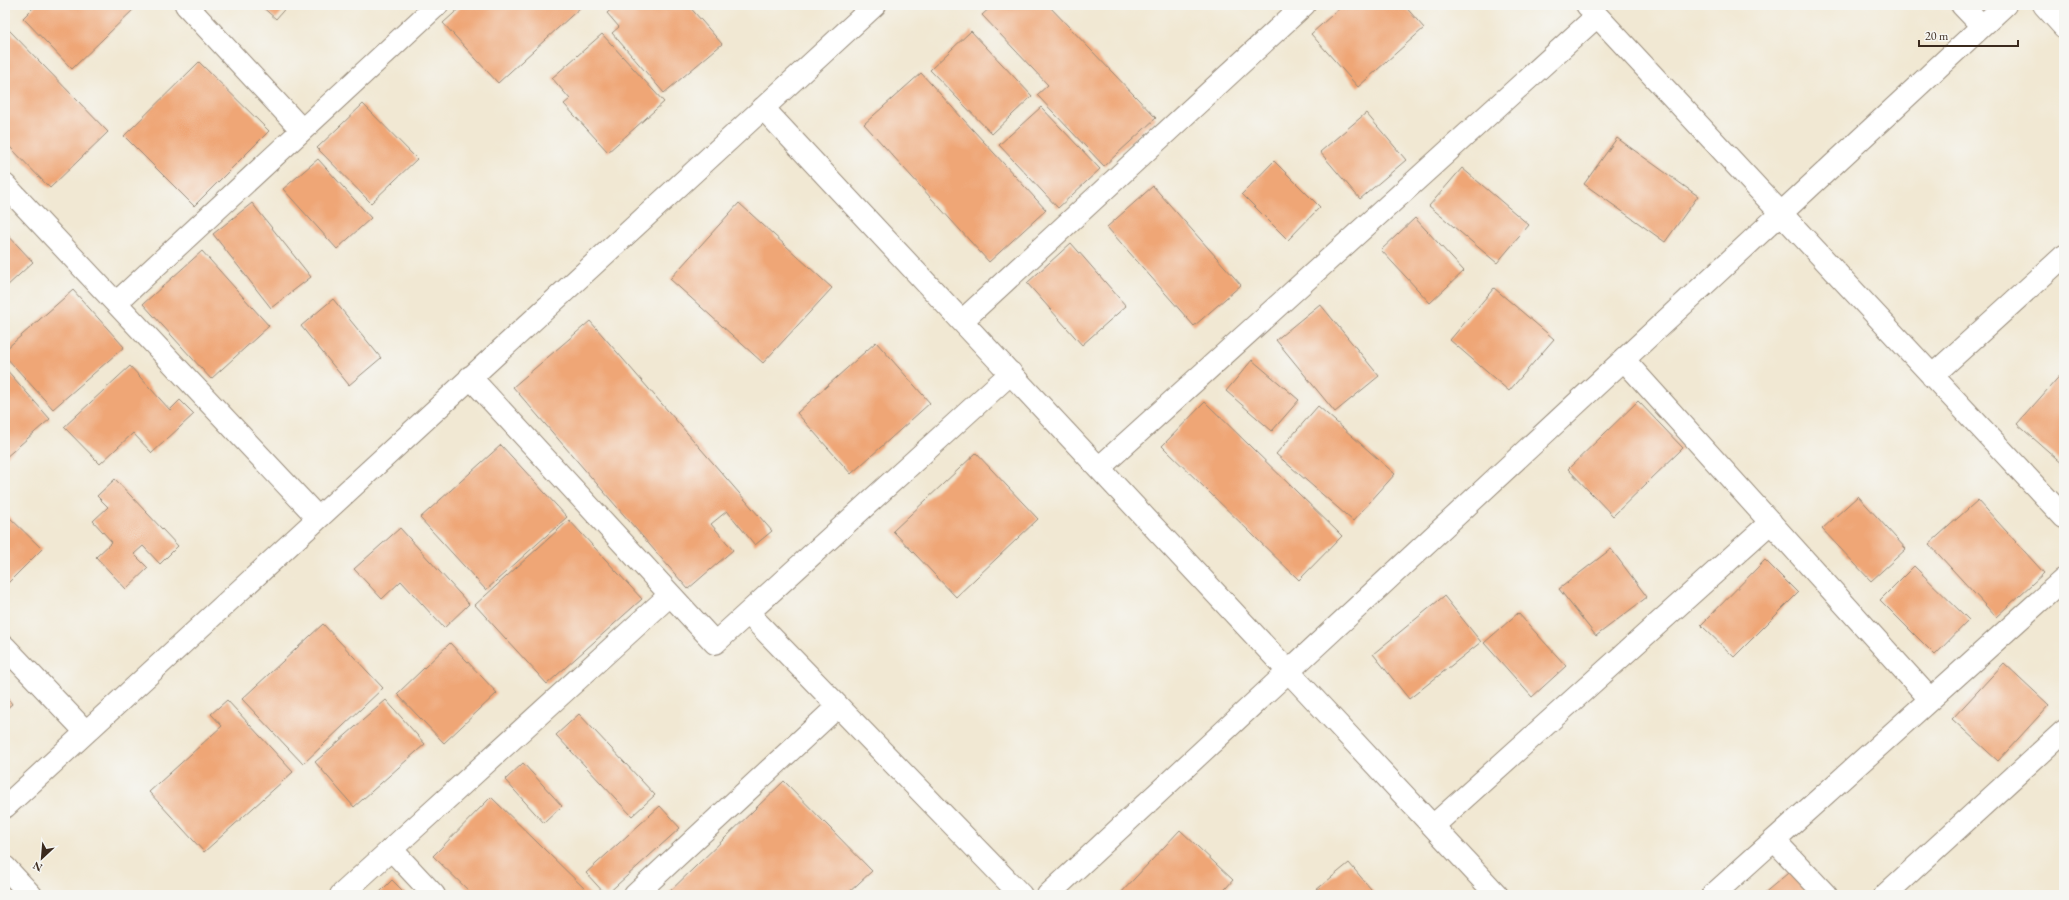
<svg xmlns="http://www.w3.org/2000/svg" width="2069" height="900" viewBox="0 0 2069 900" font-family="'EB Garamond',serif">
	<rect width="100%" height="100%" fill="#f6f6f2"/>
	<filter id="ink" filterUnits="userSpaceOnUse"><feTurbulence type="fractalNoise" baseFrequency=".025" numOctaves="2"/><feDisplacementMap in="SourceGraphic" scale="8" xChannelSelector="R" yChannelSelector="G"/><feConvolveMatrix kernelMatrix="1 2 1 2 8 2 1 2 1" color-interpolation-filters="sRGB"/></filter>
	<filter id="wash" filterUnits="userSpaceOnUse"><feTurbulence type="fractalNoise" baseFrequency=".012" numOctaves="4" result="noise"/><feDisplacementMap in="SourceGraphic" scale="16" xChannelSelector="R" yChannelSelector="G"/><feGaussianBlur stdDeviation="0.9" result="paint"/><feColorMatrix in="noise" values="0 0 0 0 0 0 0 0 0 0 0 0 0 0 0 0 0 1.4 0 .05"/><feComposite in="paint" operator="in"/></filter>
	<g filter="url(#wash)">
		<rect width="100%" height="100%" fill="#f1e8d3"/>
		<g id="blocks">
			<path fill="#efa676" d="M36 5H138L72 69 23 18Z
				M260 5H288L276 19Z
				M463 5H581L582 6 498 83 443 23Z
				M616 5H688L722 44 664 93 612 33 619 27 607 13Z
				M993 5H1048L1156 118 1104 166 1037 95 1048 85 982 15Z
				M1343 5H1404L1424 28 1358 87 1311 34Z
				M9 30 108 132 50 188 5 142V34Z
				M971 31 1032 96 992 134 930 70Z
				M602 34 664 102 608 152 564 104 570 99 552 78Z
				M199 62 269 131 194 206 124 136Z
				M921 73 1046 210 989 262 864 124Z
				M363 104 417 159 371 203 317 148Z
				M1041 107 1100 169 1058 208 999 145Z
				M1366 113 1406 160 1360 199 1320 152Z
				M1617 138 1698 196 1665 242 1584 184Z
				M318 159 371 218 337 249 283 189Z
				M1274 161 1320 207 1288 240 1242 194Z
				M1462 168 1529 225 1497 263 1429 206Z
				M1153 186 1241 285 1194 326 1107 227Z
				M252 203 311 277 271 308 213 234Z
				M739 203 832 288 763 363 670 279Z
				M1415 218 1464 271 1430 303 1381 250Z
				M5 232 33 262 5 288Z
				M1071 243 1126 306 1082 345 1027 283Z
				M202 251 269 326 211 379 143 304Z
				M1494 288 1554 339 1509 391 1450 340Z
				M73 290 124 347 53 409 5 356V350Z
				M333 299 381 358 349 385 301 326Z
				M1320 304 1379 376 1335 412 1276 340Z
				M590 321 772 531 755 545 727 511 711 524 733 550 688 589 513 387Z
				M876 342 930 403 851 474 797 413Z
				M1252 360 1299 400 1272 431 1226 391Z
				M130 366 170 410 180 400 194 414 152 453 133 433 100 464 64 427Z
				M5 368 50 419 5 458Z
				M2064 371V465L2017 424Z
				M1638 401 1683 448 1613 516 1568 469Z
				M1205 402 1342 536 1299 580 1162 446Z
				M1318 406 1395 474 1353 521 1276 454Z
				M501 445 567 517 486 590 420 518Z
				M976 453 1038 519 956 597 893 531Z
				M115 479 178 546 160 564 143 546 134 554 148 568 126 589 96 557 112 542 93 521 108 507 97 496Z
				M1858 496 1906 549 1871 581 1822 529Z
				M1978 500 2044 573 1996 617 1929 544Z
				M5 513 42 549 5 586Z
				M569 520 642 599 547 684 475 605Z
				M400 528 469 604 444 628 401 581 382 599 354 569Z
				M1611 549 1647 597 1596 636 1559 589Z
				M1765 560 1798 593 1734 657 1701 625Z
				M1914 566 1969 620 1935 655 1880 600Z
				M1444 596 1481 642 1409 699 1373 654Z
				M1518 613 1566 666 1532 697 1484 643Z
				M323 624 383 688 303 764 242 699Z
				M450 643 497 693 444 743 397 694Z
				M2004 663 2049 705 1998 761 1952 719Z
				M5 695 12 704 5 710Z
				M227 700 293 772 204 852 149 792 222 726 211 714Z
				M386 700 425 744 354 807 315 762Z
				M579 714 655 795 632 816 556 735Z
				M523 763 562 806 544 823 505 780Z
				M784 781 872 871 846 895H666Z
				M491 797 591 895H473L433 856Z
				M660 806 680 828 606 895 586 873Z
				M1180 830 1233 880 1220 895H1119Z
				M1349 863 1376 895H1310Z
				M1794 868 1817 895H1762Z
				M392 880 407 895H377Z"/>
		</g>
	</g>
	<g filter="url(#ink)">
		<use href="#blocks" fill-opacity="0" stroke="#968978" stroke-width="1"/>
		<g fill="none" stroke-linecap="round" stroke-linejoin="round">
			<defs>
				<path id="minor" d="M186 5 302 130
					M1587 5 2064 517
					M1962 5 1982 26
					M2044 5 2064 27
					M763 108 1497 895
					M5 185 318 518
					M116 303 437 5
					M962 321 1304 5
					M1624 360 1930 699
					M1932 376 2064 256
					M470 377 715 643 1011 373
					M1099 468 1597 16
					M748 613 1021 895
					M5 647 86 732
					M5 807 875 5
					M1433 826 1771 522
					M1774 840 1826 895
					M391 849 434 895
					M5 867 31 895
					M341 895 670 595
					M635 895 838 706
					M1048 895 2005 5
					M1713 895 2064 579
					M1885 895 2064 731"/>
			</defs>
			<use href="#minor" stroke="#968978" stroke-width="24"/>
			<use href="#minor" stroke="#fff" stroke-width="22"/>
		</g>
	</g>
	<rect width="2069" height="900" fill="none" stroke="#f6f6f2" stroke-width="20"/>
	<g transform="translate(42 858) rotate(206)" stroke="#f6f6f2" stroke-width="3" paint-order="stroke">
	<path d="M0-3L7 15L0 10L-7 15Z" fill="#3b2a1e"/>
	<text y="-6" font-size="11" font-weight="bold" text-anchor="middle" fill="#3b2a1e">N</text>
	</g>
	<path d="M1919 40v6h99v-6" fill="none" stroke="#3b2a1e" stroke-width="2"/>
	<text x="1925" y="40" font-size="12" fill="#3b2a1e" stroke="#f6f6f2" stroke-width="3" paint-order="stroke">20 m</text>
</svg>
